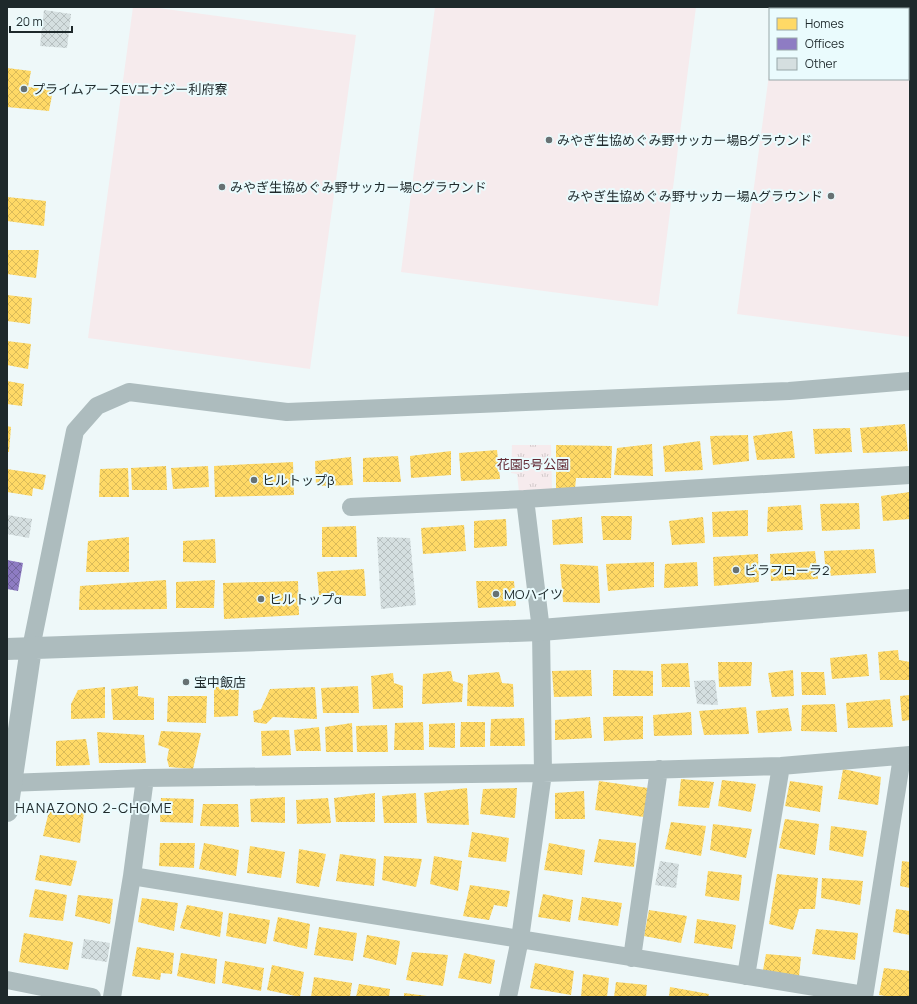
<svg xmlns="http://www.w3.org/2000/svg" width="917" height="1004" viewBox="0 0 917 1004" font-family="Manrope,'Noto Sans JP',sans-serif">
	<defs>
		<pattern id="grass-tufts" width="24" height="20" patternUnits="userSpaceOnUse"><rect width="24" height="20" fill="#f6ebed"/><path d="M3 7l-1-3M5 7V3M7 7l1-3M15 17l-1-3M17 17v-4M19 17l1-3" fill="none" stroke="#d2cacb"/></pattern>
		<pattern id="homes-cross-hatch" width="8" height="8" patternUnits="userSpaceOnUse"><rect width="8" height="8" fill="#ffd966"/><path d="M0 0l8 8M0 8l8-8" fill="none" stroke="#daba59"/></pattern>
		<pattern id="offices-cross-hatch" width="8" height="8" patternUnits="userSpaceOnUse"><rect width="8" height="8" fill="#8e7cc3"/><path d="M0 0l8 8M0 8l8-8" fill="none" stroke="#73669f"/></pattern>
		<pattern id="building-cross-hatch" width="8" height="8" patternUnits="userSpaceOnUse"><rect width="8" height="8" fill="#d5dfe0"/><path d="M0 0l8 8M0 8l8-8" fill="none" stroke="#b6bfc0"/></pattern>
	</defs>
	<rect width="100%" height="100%" fill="#eef8f9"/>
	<path fill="url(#grass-tufts)" d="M512 445H551L552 490 519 492 517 474 511 473Z"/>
	<path fill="#f6ebed" d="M133 7H151L356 35 310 369 88 338Z
		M435 7H696L658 306 401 272Z
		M778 7H910V337L737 314 770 67V79H908V9H778Z"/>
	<path fill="url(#homes-cross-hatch)" d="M7 68 31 71 28 87 53 90 49 111 7 107Z
		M7 197 46 201 44 226 7 221Z
		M7 250H39L36 278 7 274Z
		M7 295 32 298 30 324 7 321Z
		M7 341 31 344 28 369 7 365Z
		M7 381 24 384 22 406 7 404Z
		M905 424 908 451 863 453 860 428Z
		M7 426 11 427 9 452H7Z
		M850 428 852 452 815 454 813 429Z
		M792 431 795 458 757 460 753 436Z
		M748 435 749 461 713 465 710 436Z
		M700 441 703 470 665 472 663 446Z
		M652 444 653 476 614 475 617 448Z
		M556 445 612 446 611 478H576L575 489 556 490Z
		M497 450 500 479 461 481 459 453Z
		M451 451V475L411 478 410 456Z
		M398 456 401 482H363V458Z
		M351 457 353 485 316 486 315 461Z
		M293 462 294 495 215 497 214 466Z
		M166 466 167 490H132L131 468Z
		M208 466 209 487 173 489 171 468Z
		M128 468 129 497H99L100 469Z
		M7 469 46 475 43 490 33 488 32 496 7 492Z
		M910 492V519L883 521 881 496Z
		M859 503 860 529 822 531 820 504Z
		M801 505 803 530 767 532 768 507Z
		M748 510V536L713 537 712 512Z
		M601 516H632L631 540H603Z
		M582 517 583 543 553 545 552 520Z
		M703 517 705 543 672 545 669 521Z
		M506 519 507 546 474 548V521Z
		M464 525 466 551 423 554 421 528Z
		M356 526 357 557H322V527Z
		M129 537V572H86L88 541Z
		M215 539 216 563 183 562V541Z
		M874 549 876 573 826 576 824 551Z
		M815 551 818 579 771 581 770 554Z
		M758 554 759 582 714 586 713 557Z
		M654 562V587L608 591 606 564Z
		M697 562 698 586 664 588 665 564Z
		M560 564 598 566 600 603 563 602Z
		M364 569 366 596 319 595 317 572Z
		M166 580 167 609 79 610 80 586Z
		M215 580 214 608H176V582Z
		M298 581 299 615 224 619 223 583Z
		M476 581H514L516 606 478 608Z
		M898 650 899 660 910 662V680H880L878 652Z
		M867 654 869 676 832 679 830 658Z
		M718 662H752L751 686 719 687Z
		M688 663 690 687H662L661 664Z
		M591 670 592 696 554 697 552 671Z
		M613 670 653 671V696H613Z
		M793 670 794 696 772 697 768 673Z
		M451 671 453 681 463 684 462 702 422 704 423 674Z
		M499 672 502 683 513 684 514 707 467 706 468 675Z
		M801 672H824L826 695H802Z
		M393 673 394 683 403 686V708L373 709 371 676Z
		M138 686V696L154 698V720H113L111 689Z
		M239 686 238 716 214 717V687Z
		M358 686 359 713H323L321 688Z
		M105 687V718L71 719V704L78 690Z
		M315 687 317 719 273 717 266 724 254 722 253 711 261 709 270 689Z
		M910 695V720L902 721 900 696Z
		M168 696H207L206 723 167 722Z
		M890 699 893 727 848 728 846 703Z
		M835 704 837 732 801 731 802 705Z
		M746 707 749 734 704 735 699 711Z
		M788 708 792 731 758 733 756 711Z
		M691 712 692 735 654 736 653 715Z
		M643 716V739L604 741 603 717Z
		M590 717 592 738 555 740V720Z
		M524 718 525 746H490L491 719Z
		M423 722 424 750H394L395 723Z
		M461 722H485V747H460Z
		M352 723 353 752H326L325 727Z
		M455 723V748L429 747V724Z
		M387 725 388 752H357L356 726Z
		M319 727 321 751H296L294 730Z
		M289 730 291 755 262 756 261 731Z
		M161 731 201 733 193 769 169 767 167 759 169 749 158 745Z
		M97 732 144 735 146 763H99Z
		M86 739 90 765 56 766V741Z
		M843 769 881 777 878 805 838 799Z
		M681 779 714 782 709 808 678 806Z
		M722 780 756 784 751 812 718 806Z
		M599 781 648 788 644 817 595 810Z
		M790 781 823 786 820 812 785 806Z
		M467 788 469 825 427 823 424 793Z
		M517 788 515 818 480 814 483 789Z
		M584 791 585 819H555V793Z
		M375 793V822H336L334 798Z
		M416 793 417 823H384L382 796Z
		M285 797V823L251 822 250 799Z
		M161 798 194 799 193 823 160 822Z
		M328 798 331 823 297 824 296 800Z
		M203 804H238L239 827 200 826Z
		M49 811 84 813 80 843 43 836Z
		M785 819 819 824 815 855 779 848Z
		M671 822 706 826 701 856 665 849Z
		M713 824 752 829 746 858 710 850Z
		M831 826 867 831 863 857 829 850Z
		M472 832 509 838 506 862 468 857Z
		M599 839 636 843 634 867 594 862Z
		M160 843H195L194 868 159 866Z
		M204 843 239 850 236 876 199 869Z
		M549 843 585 850 582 875 544 870Z
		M250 846 285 852 281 878 247 873Z
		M299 849 326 854 319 887 296 883Z
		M340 854 376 859 374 886 336 881Z
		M40 855 77 861 71 886 35 880Z
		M384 856 422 859 416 887 382 880Z
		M434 856 462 861 458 891 430 884Z
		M902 861 910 862V888L900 886Z
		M708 871 742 875 739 901 705 896Z
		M777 874 818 878 815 909H799L793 930 769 924Z
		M822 878 863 881 860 905 821 898Z
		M470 885 510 891 507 907 494 905 489 920 463 916Z
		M35 889 67 895 63 921 29 917Z
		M543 894 573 900 570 922 538 917Z
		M78 895 113 899 110 924 75 916Z
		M582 897 622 903 618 926 578 920Z
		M142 898 178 903 174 931 138 922Z
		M187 905 223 912 220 937 180 928Z
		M896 909 910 911V935L893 932Z
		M649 910 687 916 681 943 644 936Z
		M229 913 270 920 266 944 226 936Z
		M278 917 310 924 307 949 273 941Z
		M697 919 736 925 732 949 694 943Z
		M319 927 357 933 353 961 314 955Z
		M816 929 858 933 855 960 812 954Z
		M24 933 73 942 68 970 19 962Z
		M367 935 400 941 396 965 363 957Z
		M137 947 174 953 172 974 161 973 160 980 132 976Z
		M412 952 448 955 443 986 406 980Z
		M181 953 217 959 215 984 177 976Z
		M464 953 495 960 491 984 458 978Z
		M766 954 801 957 799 977 763 970Z
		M225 961 264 968 261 991 222 983Z
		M535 963 574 971 571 995 530 988Z
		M272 965 304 972 300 997 267 990Z
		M884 968 910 971V997H893L879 995Z
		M583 974 609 978 607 997H581Z
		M314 977 352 983 350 997H311Z
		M616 982 647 985 646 997H614Z
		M359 984 390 989 389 997H356Z
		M670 987 709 994 708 997H669Z
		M404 993 427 996V997H404Z"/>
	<path fill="url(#offices-cross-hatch)" d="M7 560 23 563 18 591 7 589Z"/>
	<path fill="url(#building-cross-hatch)" d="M44 10 71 14 67 48 40 46Z
		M7 515 32 519 29 538 7 534Z
		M377 537 410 538 416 605 381 609Z
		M715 680 718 705 697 704 694 681Z
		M660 861 679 864 676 888 655 885Z
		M84 939 110 943 107 962 81 958Z"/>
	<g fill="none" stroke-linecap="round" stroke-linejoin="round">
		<path stroke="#adbcbe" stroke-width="18" d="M351 507 525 499 910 475
			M31 648 75 431 97 406 129 392 287 412 789 391 910 381
			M7 783 145 778 543 773 781 766 910 755
			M132 876 864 995
			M632 958 659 769
			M746 976 781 766
			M7 980 92 997
			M112 997 132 876 145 778
			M508 997 520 939 543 773 541 630 525 499
			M864 997 902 757"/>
		<path stroke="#adbcbe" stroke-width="22" d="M7 649 541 630 910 600
			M7 811 31 648"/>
	</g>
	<g fill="#677173" stroke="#eafbfd" stroke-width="1.5">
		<circle cx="24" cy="89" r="4"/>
		<circle cx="549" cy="140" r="4"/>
		<circle cx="222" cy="187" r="4"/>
		<circle cx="831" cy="196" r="4"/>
		<circle cx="254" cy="480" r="4"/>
		<circle cx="736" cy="570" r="4"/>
		<circle cx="496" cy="594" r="4"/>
		<circle cx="261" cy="599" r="4"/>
		<circle cx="186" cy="682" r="4"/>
	</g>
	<g text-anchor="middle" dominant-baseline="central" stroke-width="4" stroke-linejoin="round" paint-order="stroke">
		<g font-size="13" fill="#1e292b" stroke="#eafbfd" text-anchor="start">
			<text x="32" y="89">プライムアースEVエナジー利府寮</text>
			<text x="557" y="140">みやぎ生協めぐみ野サッカー場Bグラウンド</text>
			<text x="230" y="187">みやぎ生協めぐみ野サッカー場Cグラウンド</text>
			<text x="823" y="196" text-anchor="end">みやぎ生協めぐみ野サッカー場Aグラウンド</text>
			<text x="262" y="480">ヒルトップβ</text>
			<text x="744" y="570">ビラフローラ2</text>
			<text x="504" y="594">MOハイツ</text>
			<text x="269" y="599">ヒルトップα</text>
			<text x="194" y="682">宝中飯店</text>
		</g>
		<g font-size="13" fill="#622933" stroke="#eafbfd">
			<text x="533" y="464">花園5号公園</text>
		</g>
		<g font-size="14" letter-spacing="1" fill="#1e292b" stroke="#eafbfd">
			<text x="94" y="807">HANAZONO 2-CHOME</text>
		</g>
	</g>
	<rect width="917" height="1004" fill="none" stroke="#1e292b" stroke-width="16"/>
	<rect x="769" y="8" width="140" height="72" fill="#eafbfd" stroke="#98a7a9"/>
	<rect x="777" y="18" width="20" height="12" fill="#ffd966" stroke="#98a7a9"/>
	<text x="805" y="28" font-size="12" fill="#1e292b">Homes</text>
	<rect x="777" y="38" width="20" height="12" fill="#8e7cc3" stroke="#98a7a9"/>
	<text x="805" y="48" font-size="12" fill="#1e292b">Offices</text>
	<rect x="777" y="58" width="20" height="12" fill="#d5dfe0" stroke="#98a7a9"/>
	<text x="805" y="68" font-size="12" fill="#1e292b">Other</text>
	<path d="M10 26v6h62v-6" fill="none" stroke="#1e292b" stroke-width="2"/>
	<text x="16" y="26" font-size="12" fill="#1e292b" stroke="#eafbfd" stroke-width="3" paint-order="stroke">20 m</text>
</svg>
